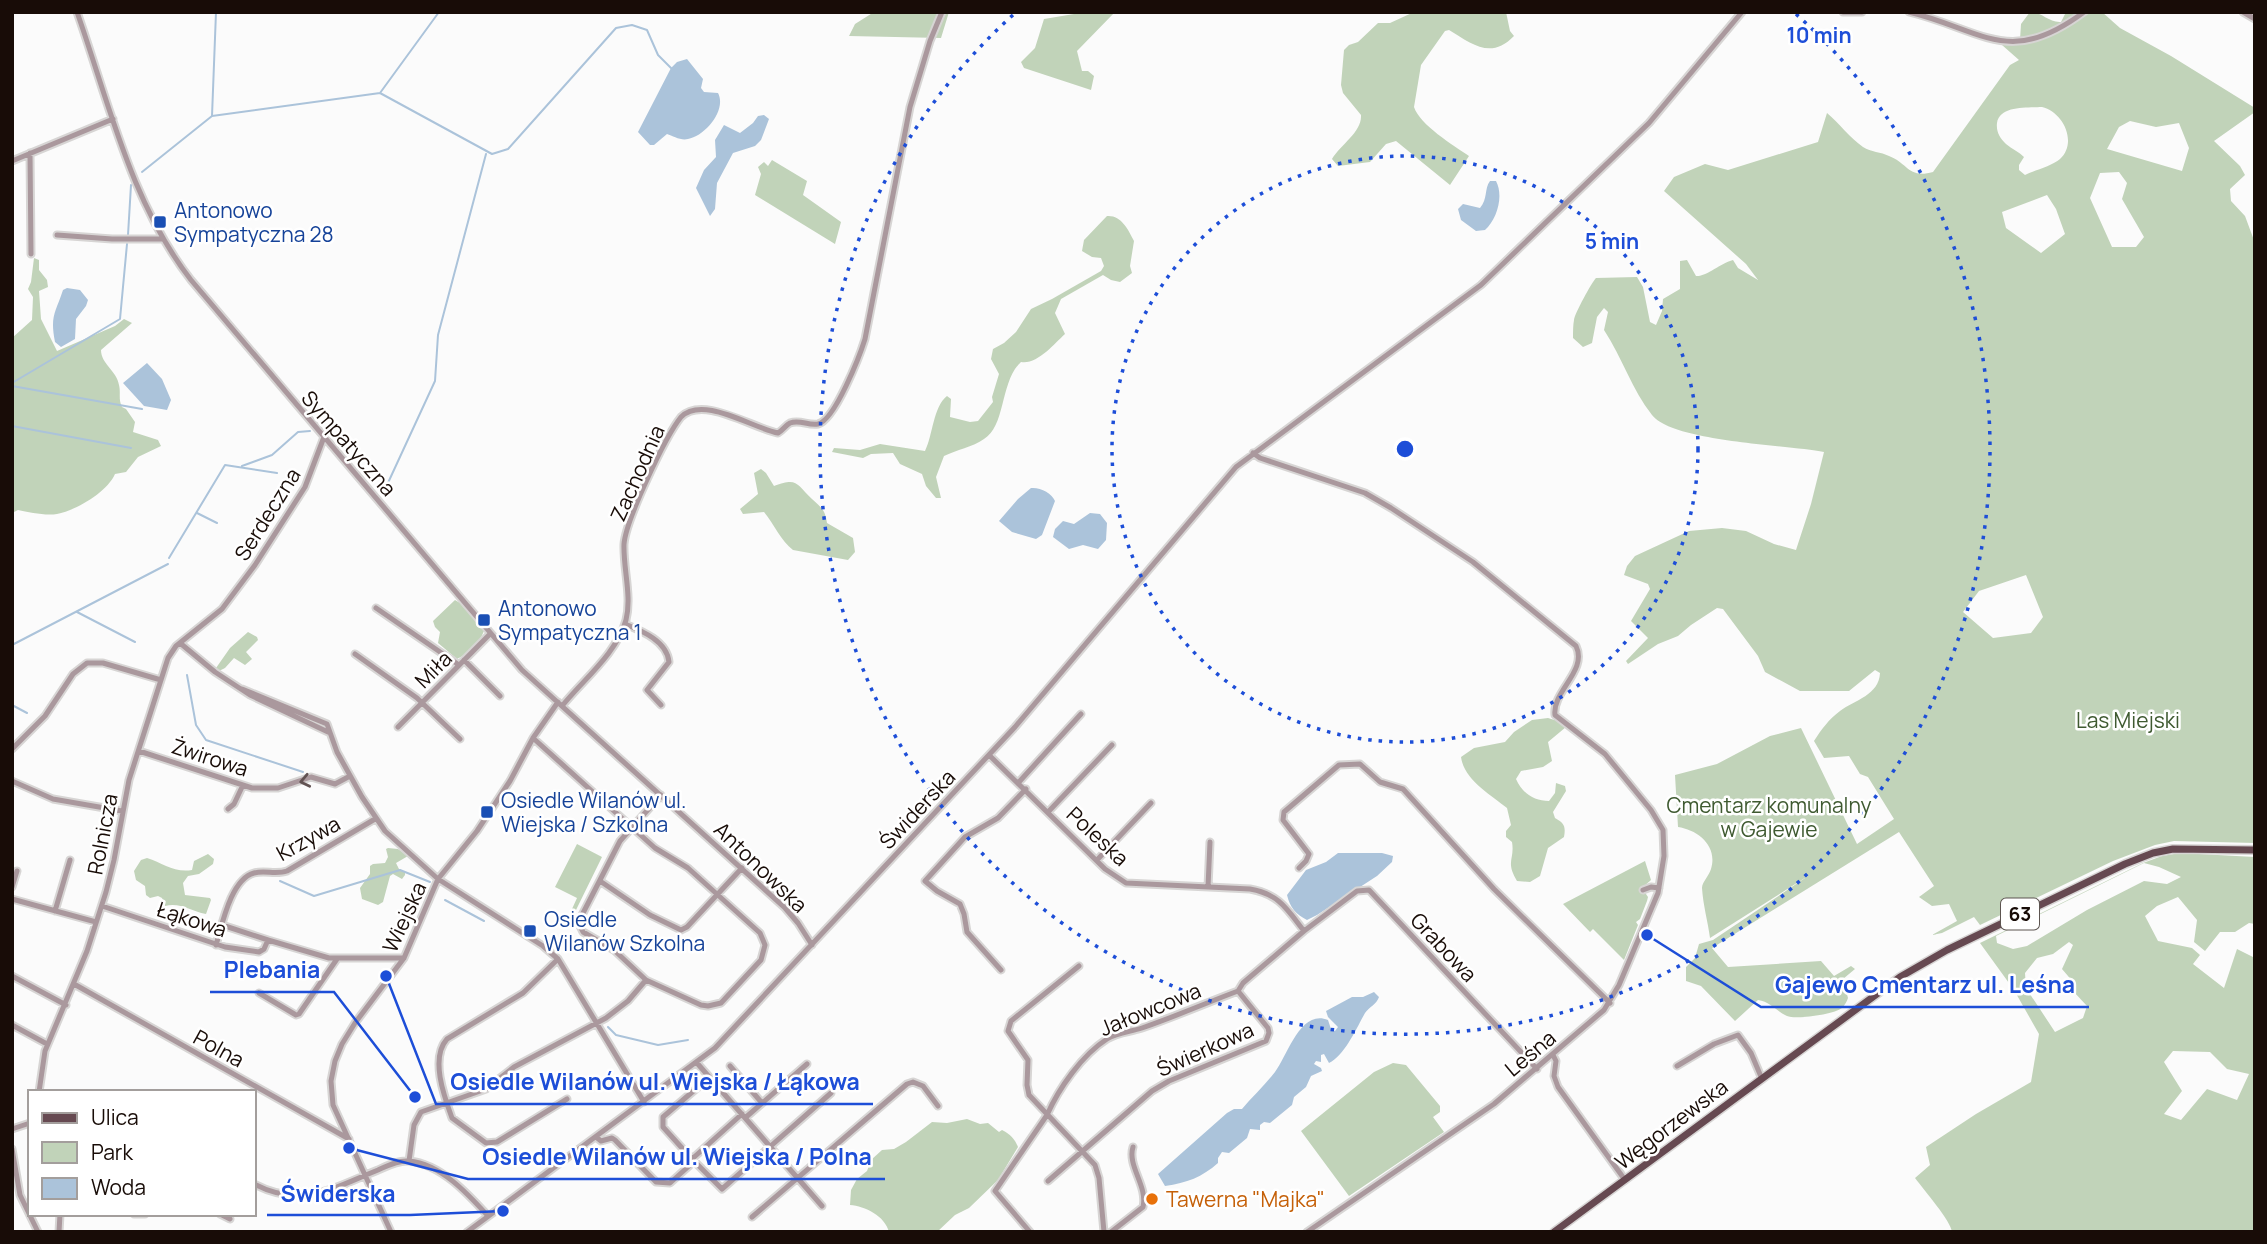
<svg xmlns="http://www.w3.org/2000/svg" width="2267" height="1244" viewBox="0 0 2267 1244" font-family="Manrope,sans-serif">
	<rect width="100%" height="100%" fill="#fbfbfb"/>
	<path fill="#c1d3b9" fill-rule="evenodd" d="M874 12H949L941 38 849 36 855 24Z
		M1086 12H1115L1077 51 1082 71H1088L1094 76 1091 90 1024 68 1021 62 1035 48 1044 19Z
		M1414 12H1506L1510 31 1514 36C1491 60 1472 44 1449 30L1445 31 1421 65 1414 107C1420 125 1453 145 1469 156L1450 185 1396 141 1386 144 1370 162 1338 166 1332 159C1341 144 1362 132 1361 115L1343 93 1341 85 1344 50 1349 45 1358 42 1378 23H1390Z
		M2030 12C2042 12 2049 23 2061 22L2066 12H2079C2061 27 2042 35 2020 40L2021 24Z
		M2086 12H2102L2120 28 2171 56 2255 108V112L2214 141 2240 166 2245 175 2230 189 2231 201 2245 216 2255 243V843L2174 841 2155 845 2113 861 1980 925 1974 917 1942 933 1932 935 1957 921 1949 904 1932 906 1919 897 1934 886 1899 832 1712 948 1728 967 1821 961 1834 976 1851 966 1855 969 1843 979 1848 998C1847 1001 1845 1005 1842 1008 1835 1014 1796 1020 1787 1016 1776 1011 1771 1002 1758 1000L1735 1021 1701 986 1686 981V967L1695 958 1699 944 1713 940 1811 874 1710 938C1708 922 1703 905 1702 888 1702 882 1709 876 1711 869 1718 846 1698 830 1678 827L1675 775 1717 764 1770 736 1801 728 1857 844 1894 819 1868 777 1860 774 1849 756 1824 758 1814 741C1821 730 1829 719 1840 711 1855 700 1879 695 1880 673L1875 670 1849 691H1800L1765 672 1758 656 1723 609 1717 608 1691 625 1678 636 1658 644 1628 664 1626 661 1648 638 1631 621 1650 589 1648 584 1624 575 1627 566 1635 556 1689 531 1722 528 1746 531 1774 544 1796 550 1811 504 1824 452C1788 445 1673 442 1652 415 1632 390 1622 357 1604 330L1608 312 1604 308 1597 317 1592 343 1583 347 1573 338C1573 332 1573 325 1574 320 1575 313 1592 282 1596 278L1637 277 1643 287 1650 322 1656 325 1662 311 1663 299 1680 289V261L1687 260 1696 276C1706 277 1721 263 1733 260L1738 268 1758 280 1746 264 1664 191 1674 177 1705 164 1728 170 1818 142 1827 113C1839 123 1850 138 1863 147 1871 152 1881 152 1889 156 1908 163 1908 179 1933 172L2010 65 2019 60 2002 45 2003 43C2035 44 2062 33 2086 12ZM2042 107C2063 112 2078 142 2060 159 2052 166 2035 170 2025 175L2019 170V165L2024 157C2019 152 2012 149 2006 144 2000 138 1996 132 1997 123 2000 105 2028 108 2042 107ZM2130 121 2156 127 2179 123 2189 148 2182 171 2107 149 2119 127ZM2119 172 2127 183 2122 199 2144 237 2136 247H2112L2090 198 2100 173ZM2047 195 2056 209 2065 234 2041 253 2006 228 2002 212ZM2026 575 2043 617 2031 633 1993 638 1963 612 1979 591Z
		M772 160 807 181 803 195 841 222 835 244 755 195 761 174 758 167 764 162 768 166Z
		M1107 216C1121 215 1128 229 1134 241L1130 266 1132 273 1120 282 1111 280 1103 275 1061 299 1055 313 1065 334C1054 344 1037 365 1021 362 1000 381 1006 426 984 439 973 447 956 450 944 456L936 477 941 498H936L926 486 922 474 900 464 893 453 871 454 863 458 832 452 834 448 860 450 880 444 925 451C933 435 933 407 947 396L951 399 950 417 970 422 978 421 993 402 992 397 999 374 991 359 993 349 1004 343 1016 332 1031 309 1052 299 1101 271 1104 266 1101 258 1092 257 1082 251 1084 240Z
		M34 258 39 260V270L47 280 48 287 39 291 41 319 57 351 115 326 124 319 132 323 101 350C101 364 117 371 119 385 121 393 118 399 122 407L126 409 135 422 133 432 158 440 161 446 138 457 126 472 115 474C107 492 77 510 57 514 45 516 29 512 18 510L12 513V338L32 320 33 297 28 289 31 282Z
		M761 469 766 473 774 486C798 477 796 484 812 499 822 508 825 510 827 523L853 538 855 552 848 560 793 550C781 541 774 524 764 512L743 514 740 509 758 494 754 473Z
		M455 600 460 603 484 631C480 642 467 655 457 659L438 643 440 632 435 627 433 621Z
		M248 632 257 637 258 640 246 652 252 659 245 665 234 658 225 668 219 671 216 668 230 648Z
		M1548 718 1561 722 1566 727 1548 742 1552 761 1543 767 1521 771 1516 779C1522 793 1534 801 1549 801L1555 793 1556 783 1565 786 1566 791 1553 812 1555 818C1564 823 1566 826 1564 837L1548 848 1540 876 1530 882 1517 881C1505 861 1515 860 1512 842L1506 837V831L1511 825 1507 808C1491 795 1464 780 1461 757L1474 748 1505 742 1514 732 1532 720Z
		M577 844 602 857 576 910 572 909 577 898 555 887Z
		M388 848 398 849 408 856 396 863 399 869 405 872V875L402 879 393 874 390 876 383 902 378 905 362 899 360 888 370 874V866L373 864 385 863 388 857 386 849Z
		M2180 853 2255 857V924L2249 923 2235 932H2220L2205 951 2194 942 2197 920 2178 897 2157 906 2145 916 2158 941 2192 948 2200 955 2193 964 2224 988 2237 949 2255 958V1232H1952C1951 1221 1924 1190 1915 1178L1930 1165 1926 1147 1976 1114 2031 1082 2039 1034 2014 990 1980 943 2143 863 2162 856ZM2144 863 2159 867 2181 877 2167 884 2144 881 2087 910 2027 946 2013 949 1997 943 1996 936ZM2069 942 2073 945 2062 969 2074 983 2073 991 2087 1006 2083 1018 2055 1032 2026 988 2025 973 2037 958 2053 954ZM2173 1051 2210 1052 2227 1069 2249 1074 2237 1100 2207 1089 2181 1120 2164 1114 2182 1091 2164 1062Z
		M208 854 214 859 213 864 199 874 188 876 183 883 185 895 210 898 211 900 206 914C190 911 180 902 165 906L162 898 158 896 150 898 146 895 145 886 136 880 134 871 141 860 147 858C163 863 174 873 192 870L194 861Z
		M1645 861 1651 880 1642 888 1648 897 1647 901 1640 919 1636 922 1638 925 1624 960 1593 929 1590 932 1563 904Z
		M1393 1063 1406 1065 1440 1106V1112L1433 1117 1444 1132 1349 1196 1301 1131 1374 1072Z
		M967 1119 980 1124 988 1123 999 1132 1002 1130C1010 1134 1015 1139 1018 1147L998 1180 969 1208 955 1215 937 1232H889C885 1216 865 1206 850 1205L851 1190 857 1179 867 1171 871 1160 882 1150 894 1149 906 1142 932 1122 947 1123Z"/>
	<path fill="#abc3da" d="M687 59 703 79 701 88 704 92 718 93C727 110 705 136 688 139 681 141 673 136 667 134L654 145H650L638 132 671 68 677 62Z
		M764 115 769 119 761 140 755 146 733 153 717 183 715 209 710 216 696 188 704 170 716 157 715 140 724 125 740 133 753 123 758 116Z
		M1490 181H1496C1504 196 1497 219 1485 230L1476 231 1461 220 1458 209 1463 204 1480 208C1488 199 1484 189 1490 181Z
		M67 288 80 290 88 300 86 306 76 319 75 339 61 347 55 342C50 316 55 314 63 290Z
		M147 363 162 379 171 400 167 410 144 406 123 383Z
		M1031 488C1040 487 1052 493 1055 501L1042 535 1036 539 1012 532 999 521 1018 499Z
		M1090 513 1100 514 1107 523 1106 540 1098 549 1083 545 1069 549 1053 537 1055 529 1063 521 1074 524Z
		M1338 853H1382L1393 856 1392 862 1377 876 1317 915 1307 920C1296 914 1290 908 1287 895L1306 870 1326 862Z
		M1374 992 1379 997C1376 1005 1370 1006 1365 1013 1356 1029 1345 1055 1329 1063L1324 1054 1321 1055V1062L1316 1061 1314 1064 1321 1068 1322 1071 1311 1076 1306 1087 1294 1097 1292 1105 1270 1123 1264 1122 1260 1125V1130L1250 1129 1247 1138 1229 1153 1222 1152 1218 1158V1163C1202 1177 1187 1183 1165 1186L1158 1174 1227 1113 1234 1109H1242C1252 1097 1265 1085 1275 1072 1288 1055 1300 1009 1328 1020L1331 1029 1335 1031 1338 1027 1328 1017 1326 1011 1352 997H1363Z"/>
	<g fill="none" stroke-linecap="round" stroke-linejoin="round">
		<path stroke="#abc3da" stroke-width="2" d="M380 93 492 154 508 149 616 28 632 25 647 30 658 55 671 68
			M212 116 380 93 439 12
			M142 172 212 116 216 12
			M128 235 131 185
			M12 383 120 319 127 244
			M12 386 142 409
			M12 426 131 448
			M242 466 272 455 298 432 310 431
			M387 485 435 381 438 335 486 154
			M197 513 217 523
			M169 558 225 465 277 473
			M77 612 135 642
			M12 645 168 564
			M187 675 196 725 206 740 303 772
			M12 705 27 713
			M280 881 314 896 400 870 430 882
			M445 900 484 921
			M608 1027 616 1035 658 1045 688 1040"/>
		<defs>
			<path id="minor" d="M77 12C109 103 131 203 191 280L522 670 785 908 798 923 812 945
				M1843 12H1862
				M1909 12C1983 30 2009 68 2084 12
				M2243 12 2255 19
				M30 153 31 254
				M12 161 113 119
				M57 235 112 239H162
				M1253 453 1260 458 1365 493 1391 508 1473 562 1576 646C1588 671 1552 691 1555 715L1605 754 1651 810 1663 830 1664 856 1658 893 1619 985 1604 1010 1494 1104 1307 1232
				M376 608 459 665
				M625 624C642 631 667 641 669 662L647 690 661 705
				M180 643 215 672 250 695 328 732
				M355 654 417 698 460 739
				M464 660 500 696
				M242 689 327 724 337 752 362 797 385 831 438 879 543 946 558 959 644 1102
				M562 706C583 680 617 653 626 620 632 596 623 568 624 544 626 520 665 437 681 417 703 395 752 428 778 433 783 430 786 425 790 423 800 419 808 426 818 424 835 420 860 355 865 339L910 107 930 41 942 12
				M398 727 490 634
				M533 738 655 848 688 868 760 933 765 945 761 960 721 1003 708 1006 701 1005 646 980 614 950 583 932 580 926 581 917 620 841 661 795
				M12 749 45 716 73 674 87 663H103L161 680
				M139 751 252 788H278L311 777 335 784 350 776
				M989 755 1105 869 1126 883 1250 889C1279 894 1287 909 1304 931
				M12 781 53 799 122 811
				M1019 782 1081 714
				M228 809 234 804 243 785
				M1049 811 1112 745
				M1097 860 1151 803
				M1299 868 1306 861 1309 854 1283 820 1284 812 1339 765 1360 764 1380 782 1403 789 1494 889 1610 1003
				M600 881 650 915 681 930 687 927 742 868
				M12 887 17 871
				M1208 887 1210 842
				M1643 890 1651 887 1659 888
				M12 899 96 922
				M102 906 225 947 259 952 264 949 268 940 329 958H404
				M55 911 70 860
				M222 925 268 940
				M216 945C222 925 231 879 254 873 265 870 276 875 287 871L375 819
				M558 959 523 993 447 1039C430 1058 444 1096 452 1118L486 1143 497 1142 567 1099
				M1079 966 1011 1021 1008 1031 1028 1060 1027 1085 1029 1095 1095 1165 1099 1178 1104 1232
				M1001 970 967 932 964 914 960 904 937 891 925 881 965 837 998 818 1026 789
				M12 976 66 1005
				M74 984 349 1139
				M259 993 296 1015 299 1014 337 959
				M12 1025 47 1044
				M1553 1055 1556 1061 1554 1076 1558 1087 1625 1180
				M697 1063 822 1206
				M730 1066 762 1103
				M1677 1066 1714 1044 1738 1035 1751 1053 1762 1079
				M704 1082 663 1117V1127L692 1159 742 1114
				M39 1092 45 1051 87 951 106 892 114 860 129 780 168 658 176 646 222 609 255 565 305 487 324 437
				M745 1118 807 1064
				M12 1129 30 1123
				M596 1137 601 1141 612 1138 615 1140 656 1182 670 1183 689 1166 692 1159 722 1189 831 1093
				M12 1149 20 1195 38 1232
				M409 1161 414 1125 421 1112 486 1089 514 1067 606 1018 628 1001 646 980
				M1048 1181 1152 1091 1169 1081 1266 1041 1269 1033 1268 1028 1238 991
				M254 1184C302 1209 333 1188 378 1170 387 1166 398 1160 409 1161 441 1164 468 1194 488 1216
				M134 1214H145
				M220 1214 230 1219
				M752 1217 907 1084 913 1082 923 1086 938 1106
				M59 1232 60 1214
				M391 1232 333 1105 331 1081 335 1061 342 1044 355 1023 404 958 438 879 477 831 510 781 533 738 558 702
				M467 1232 715 1048 1015 727 1236 467 1481 285 1649 123 1742 12
				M1030 1232 995 1191 1047 1115C1059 1088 1082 1055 1107 1039 1118 1032 1130 1032 1142 1028 1174 1017 1206 1003 1238 991L1243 983 1304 931 1357 891 1369 890 1537 1069
				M1111 1232 1143 1207C1148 1186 1127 1166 1133 1147"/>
			<path id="major" d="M1554 1232 1900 977 1947 950 2125 864 2153 853 2173 849 2255 850"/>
		</defs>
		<use href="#minor" stroke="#d7d5d4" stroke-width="9"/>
		<use href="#major" stroke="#d7d5d4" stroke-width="10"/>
		<use href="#minor" stroke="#aa989d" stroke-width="5"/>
		<use href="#major" stroke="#664951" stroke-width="7"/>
	</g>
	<defs><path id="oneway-chevron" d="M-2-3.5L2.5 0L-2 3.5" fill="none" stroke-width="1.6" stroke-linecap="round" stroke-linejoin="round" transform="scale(1.75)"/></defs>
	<use stroke="#615252" href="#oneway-chevron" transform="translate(305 781) rotate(168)"/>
	<g fill="none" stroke="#1d4ed8" stroke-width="3.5" stroke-dasharray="3.5 7">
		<circle cx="1405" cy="449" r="293"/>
		<path d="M1796 14A585 585 0 1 1 1014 14"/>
	</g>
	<g fill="#1a4fb4" stroke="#fff" stroke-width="2.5">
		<rect x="153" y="215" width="14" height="14" rx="3.5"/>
		<rect x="477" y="613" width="14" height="14" rx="3.5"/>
		<rect x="480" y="805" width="14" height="14" rx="3.5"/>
		<rect x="523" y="924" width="14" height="14" rx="3.5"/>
	</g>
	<circle fill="#e8710a" stroke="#fff" stroke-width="2.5" cx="1152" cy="1199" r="7"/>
	<g text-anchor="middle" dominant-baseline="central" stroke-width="5" stroke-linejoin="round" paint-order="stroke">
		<rect fill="#fff" stroke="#5d5551" stroke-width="2" x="2001" y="898.5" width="38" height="31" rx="5"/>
		<g font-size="19" font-weight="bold" fill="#180c07">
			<text x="2020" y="914">63</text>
		</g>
		<g font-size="21" fill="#164399" stroke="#fff" text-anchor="start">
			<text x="174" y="210">Antonowo<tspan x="174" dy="24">Sympatyczna 28</tspan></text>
			<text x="498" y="608">Antonowo<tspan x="498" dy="24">Sympatyczna 1</tspan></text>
			<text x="501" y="800">Osiedle Wilanów ul.<tspan x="501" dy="24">Wiejska / Szkolna</tspan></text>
			<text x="544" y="919">Osiedle<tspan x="544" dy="24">Wilanów Szkolna</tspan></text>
		</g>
		<g font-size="21" fill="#180c07" stroke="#fff">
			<text transform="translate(349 443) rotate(49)">Sympatyczna</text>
			<text transform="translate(637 473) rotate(-66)">Zachodnia</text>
			<text transform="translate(267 514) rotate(-58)">Serdeczna</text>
			<text transform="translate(433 669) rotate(-45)">Miła</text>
			<text transform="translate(210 757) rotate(18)">Żwirowa</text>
			<text transform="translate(917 809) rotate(-47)">Świderska</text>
			<text transform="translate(102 834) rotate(-79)">Rolnicza</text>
			<text transform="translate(1098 836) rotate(43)">Poleska</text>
			<text transform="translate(308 838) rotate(-29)">Krzywa</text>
			<text transform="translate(761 867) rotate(44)">Antonowska</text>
			<text transform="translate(404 917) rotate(-65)">Wiejska</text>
			<text transform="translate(192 919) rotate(18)">Łąkowa</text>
			<text transform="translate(1444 947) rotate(47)">Grabowa</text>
			<text transform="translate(1150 1009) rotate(-22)">Jałowcowa</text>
			<text transform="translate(219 1048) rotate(29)">Polna</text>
			<text transform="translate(1205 1049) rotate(-24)">Świerkowa</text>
			<text transform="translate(1530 1053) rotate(-40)">Leśna</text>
			<text transform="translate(1671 1124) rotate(-37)">Węgorzewska</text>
		</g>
		<g font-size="21" fill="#3f5a31" stroke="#fff">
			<text x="2128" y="720">Las Miejski</text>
			<text x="1769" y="805">Cmentarz komunalny<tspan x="1769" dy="24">w Gajewie</tspan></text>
		</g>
		<g font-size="21" fill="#c56008" stroke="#fff" text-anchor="start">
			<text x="1166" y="1199">Tawerna "Majka"</text>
		</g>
	</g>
	<circle cx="1405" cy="449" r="10" fill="#1d4ed8" stroke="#fff" stroke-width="3.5"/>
	<g font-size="21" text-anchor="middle" font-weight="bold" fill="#1d4ed8" stroke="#fff" stroke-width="5" stroke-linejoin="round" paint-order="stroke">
		<text x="1819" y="43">10 min</text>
		<text x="1612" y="249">5 min</text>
	</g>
	<path fill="none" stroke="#1d4ed8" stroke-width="2.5" d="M415 1097L334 992H210M1647 935L1761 1007H2089M386 976L436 1104H873M349 1148L468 1179H885M503 1211L410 1215H267"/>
	<g fill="#1d4ed8" stroke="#fff" stroke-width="2.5">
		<circle cx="415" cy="1097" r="7"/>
		<circle cx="1647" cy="935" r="7"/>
		<circle cx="386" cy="976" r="7"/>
		<circle cx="349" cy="1148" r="7"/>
		<circle cx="503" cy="1211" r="7"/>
	</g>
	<g font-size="23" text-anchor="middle" font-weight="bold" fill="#1d4ed8" stroke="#fff" stroke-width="5" stroke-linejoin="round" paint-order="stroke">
		<text x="272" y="978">Plebania</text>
		<text x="1925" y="993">Gajewo Cmentarz ul. Leśna</text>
		<text x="655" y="1090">Osiedle Wilanów ul. Wiejska / Łąkowa</text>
		<text x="677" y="1165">Osiedle Wilanów ul. Wiejska / Polna</text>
		<text x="338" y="1202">Świderska</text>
	</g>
	<rect width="2267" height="1244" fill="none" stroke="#180c07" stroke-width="28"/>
	<rect x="28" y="1090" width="228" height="126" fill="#ffffff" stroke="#a39e9c" stroke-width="2"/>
	<rect x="42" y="1113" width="35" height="10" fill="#664951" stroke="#a39e9c" stroke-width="2"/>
	<text x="91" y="1125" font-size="21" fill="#180c07">Ulica</text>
	<rect x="42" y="1142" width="35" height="21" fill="#c1d3b9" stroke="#a39e9c" stroke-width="2"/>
	<text x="91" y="1160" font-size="21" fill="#180c07">Park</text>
	<rect x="42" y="1178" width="35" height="21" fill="#abc3da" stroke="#a39e9c" stroke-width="2"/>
	<text x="91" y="1195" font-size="21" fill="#180c07">Woda</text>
</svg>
